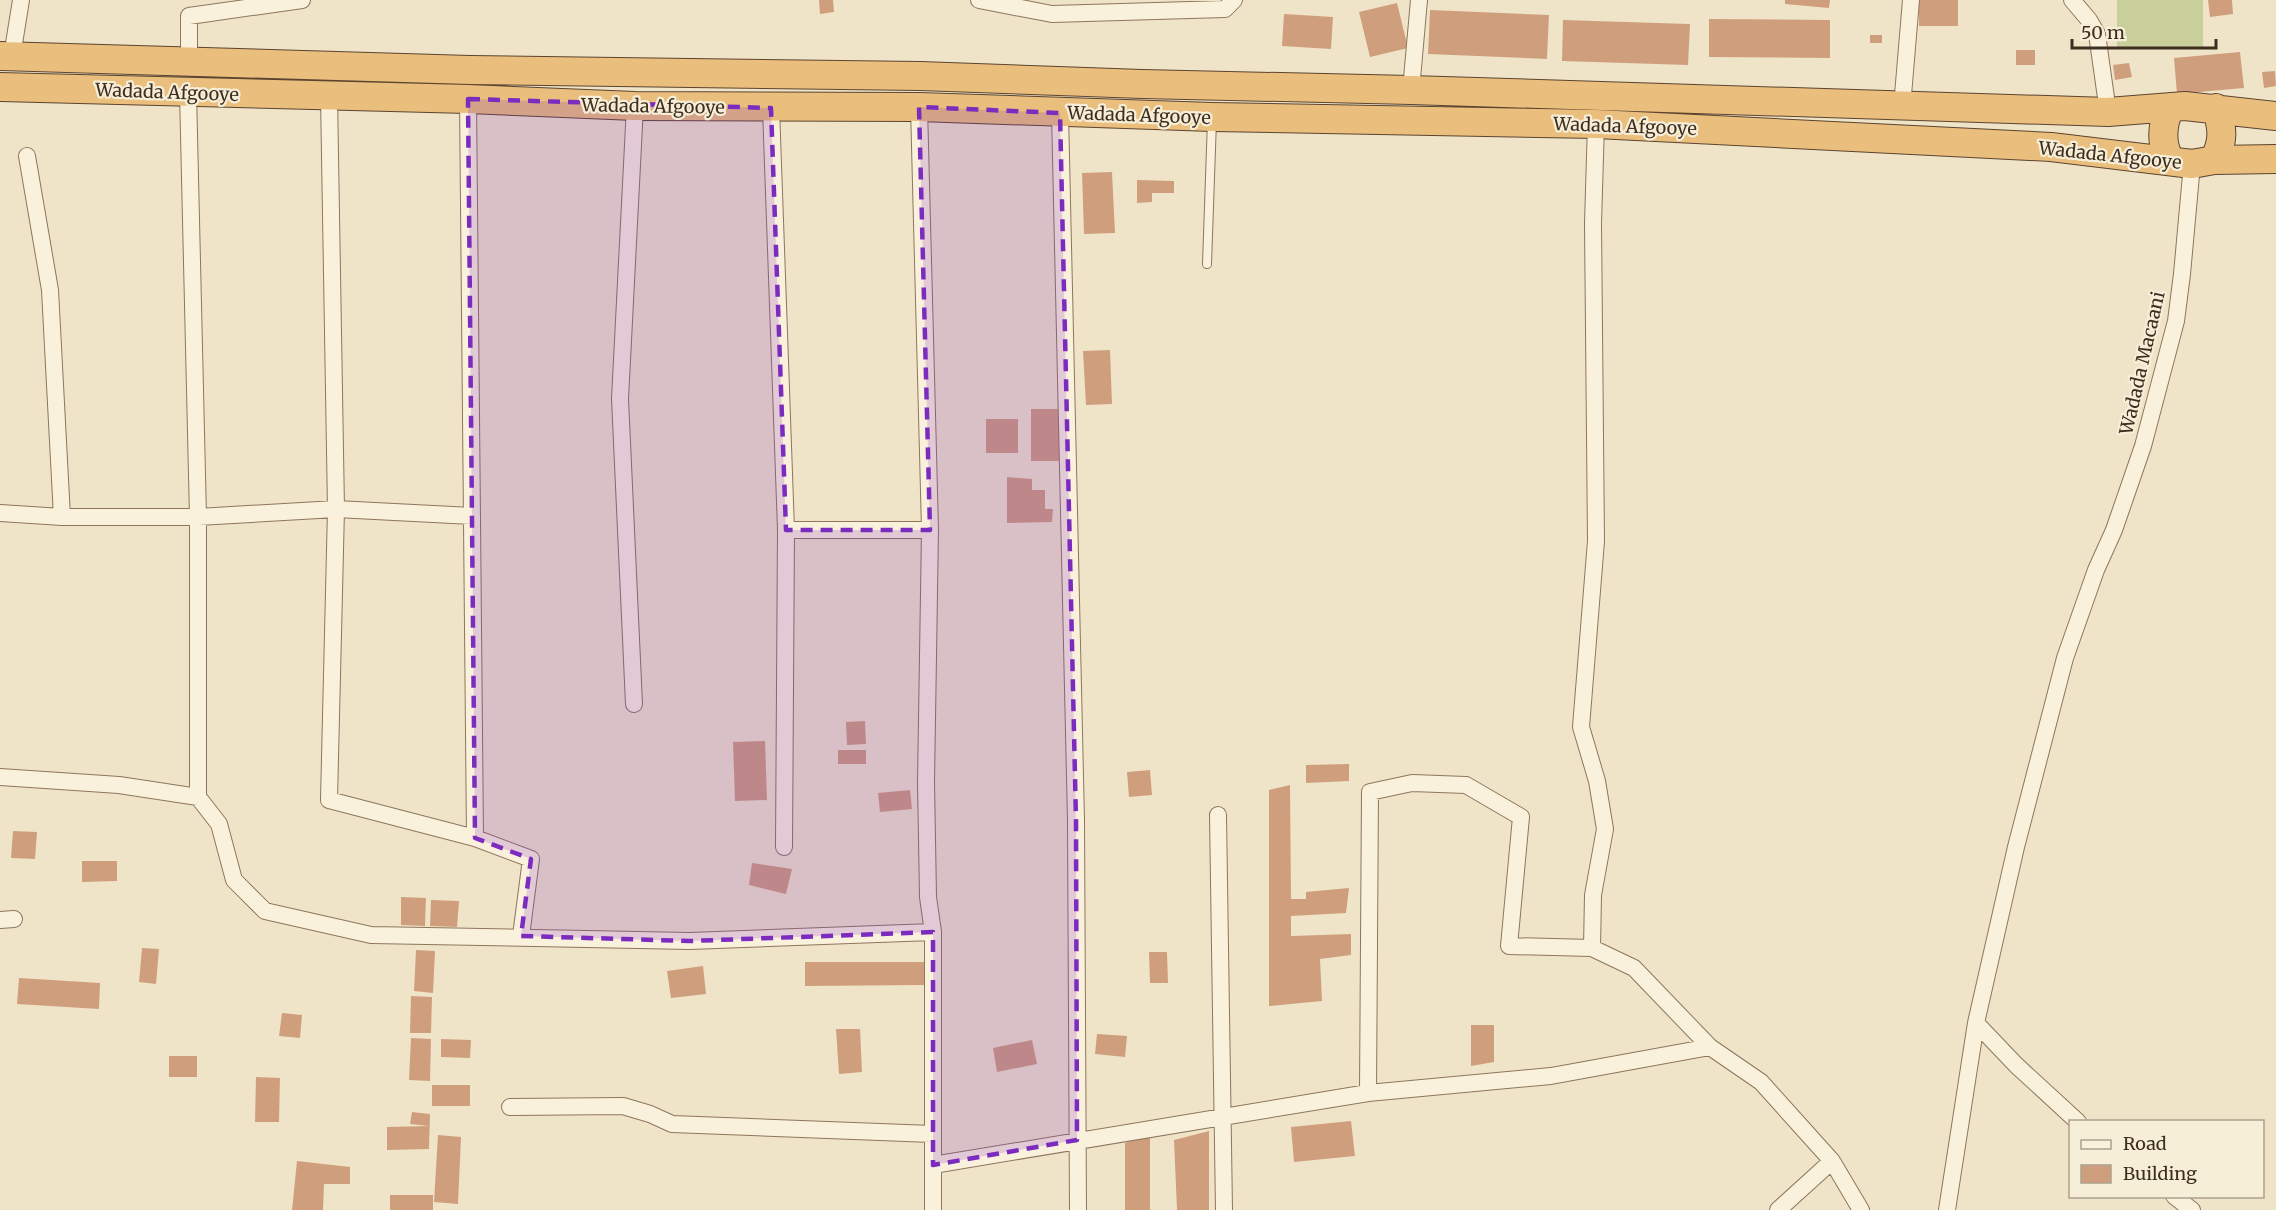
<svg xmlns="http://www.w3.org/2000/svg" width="2276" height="1210" viewBox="0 0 2276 1210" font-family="Merriweather,serif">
	<rect width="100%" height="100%" fill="#f0e4c8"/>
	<path fill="#c9cf9b" d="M2117 0H2203V47H2117Z"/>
	<path fill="#cf9f7d" d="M819 0H833L834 12 820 14Z
		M1785 0H1830L1829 8 1785 4Z
		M1919 0H1958V26H1919Z
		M2208 0H2232L2233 14 2210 17Z
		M1397 3 1408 48 1370 57 1359 12Z
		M1430 10 1549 15 1547 59 1428 54Z
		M1284 14 1333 17 1331 49 1282 46Z
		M1709 19 1830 20V58L1709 57Z
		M1563 20 1690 24 1688 65 1562 61Z
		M1870 35H1882V43H1870Z
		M2016 50H2035V65H2016Z
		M2240 52 2244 88 2177 94 2174 58Z
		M2129 63 2132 77 2115 80 2113 65Z
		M2275 71 2276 86 2264 88 2262 72Z
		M1112 172 1115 233 1084 234 1082 173Z
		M1137 180 1174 181V193H1152V202L1137 203Z
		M1110 350 1112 404 1086 405 1083 351Z
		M1031 409H1063V461H1031Z
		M986 419H1018V453H986Z
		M1007 477 1032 479V490H1045V509H1053L1052 522 1007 523Z
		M865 721 866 744 847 745 846 722Z
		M765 741 767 800 735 801 733 742Z
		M838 750H866V764H838Z
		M1349 764V781L1306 783V765Z
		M1150 770 1152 795 1129 797 1127 772Z
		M1290 785 1291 899H1306V892L1349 888 1346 913 1291 916V936L1351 934V955L1320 959 1322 1001 1269 1006V790Z
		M910 790 912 809 880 812 878 793Z
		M13 831 37 832 35 859 11 858Z
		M82 861H117V881L82 882Z
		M752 863 792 869 786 894 749 885Z
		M401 897 426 898 425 926 401 925Z
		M431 900 459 901 457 927 430 926Z
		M142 948 159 949 156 984 139 982Z
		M416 950 435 951 433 993 414 991Z
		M1149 952H1167L1168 983H1150Z
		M805 962H924V985L805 986Z
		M703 966 706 994 671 998 667 971Z
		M19 978 100 983 99 1009 17 1004Z
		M411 996 432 997 431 1033H410Z
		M282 1013 302 1015 300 1038 279 1036Z
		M1471 1025H1494V1062L1471 1066Z
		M836 1029H860L862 1072 839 1074Z
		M1097 1034 1127 1036 1125 1057 1095 1054Z
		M411 1038 431 1039 430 1081 409 1080Z
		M441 1039 471 1040 470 1058 441 1057Z
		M1032 1040 1037 1064 997 1072 993 1048Z
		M169 1056H197V1077H169Z
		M256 1077 280 1078 279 1122H255Z
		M432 1085H470V1106H432Z
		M412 1112 430 1114 429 1149 387 1150V1127L429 1126 410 1124Z
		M1351 1121 1355 1156 1294 1162 1291 1127Z
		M1209 1131V1210H1177L1174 1140Z
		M438 1135 461 1137 458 1204 434 1202Z
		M1150 1135V1210H1125V1143Z
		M297 1161 350 1167V1184H324L323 1210H292Z
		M390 1195H433V1210H390Z"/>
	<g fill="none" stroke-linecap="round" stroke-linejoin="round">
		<defs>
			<path id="service" d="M1207 264 1212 120"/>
			<path id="minor" d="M979 0 1052 14 1225 9 1234 0
				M2072 0 2089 20 2097 34 2108 112
				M12 56 21 0
				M189 60V16L302 0
				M1411 90 1419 0
				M188 92 198 517V797
				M329 96 336 509 329 800 475 838
				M468 99 475 838 531 859 521 936
				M919 107 930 530 926 782 928 897 933 932V1210
				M1902 107 1911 0
				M771 108 786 530 784 847
				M1060 113 1076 821 1078 1210
				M27 156 50 290 62 517
				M0 513 62 517H198L336 509 472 516
				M786 530H930
				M634 704 620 399 635 106
				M0 777 119 785 198 797 219 824 234 880 265 911 371 935 690 941 933 932
				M1218 815 1224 1210
				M0 920 14 919
				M1592 948 1593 895 1605 829 1597 781 1581 727 1596 541 1593 223 1596 124
				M1976 1023 2016 1065 2078 1122
				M1368 1093 1370 792 1412 783 1466 785 1521 817 1509 946 1592 948 1634 968 1710 1047 1761 1082 1832 1161 1861 1210
				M510 1107 623 1106 650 1114 672 1124 932 1134
				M933 1165 1368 1093 1551 1076 1710 1047
				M2174 1196 2192 1210
				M1778 1210 1832 1161
				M1947 1210 1976 1023 2016 847 2065 658 2096 570 2114 530 2143 446 2176 321 2182 274 2192 164"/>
			<path id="trunk" d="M0 56 470 70 920 76 1142 84 1411 90 2108 112 2185 106 2276 116
				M0 87 468 99 635 106 919 107 1212 117 1596 124 2051 147 2192 164 2214 160 2276 159
				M2170 107C2162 125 2160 143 2170 160
				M2214 160C2224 141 2223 128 2216 108"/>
		</defs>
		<use href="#service" stroke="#8d765c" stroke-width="10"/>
		<use href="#minor" stroke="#8d765c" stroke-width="18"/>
		<use href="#trunk" stroke="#5b4430" stroke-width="30"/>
		<use href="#service" stroke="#faf1dc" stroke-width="8"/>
		<use href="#minor" stroke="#faf1dc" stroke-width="16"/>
		<use href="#trunk" stroke="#eabe7c" stroke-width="28"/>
	</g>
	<path fill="#7b2cbf" fill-opacity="0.2" stroke="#7b2cbf" stroke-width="4.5" stroke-dasharray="12 8" stroke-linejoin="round" d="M468 99 771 108 786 530H930L919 107 1060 113 1076 821 1077 1140 933 1165V932L690 941 521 936 531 859 475 838Z"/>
	<g text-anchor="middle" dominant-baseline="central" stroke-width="4.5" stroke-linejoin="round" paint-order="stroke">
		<g font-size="18" fill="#3d2e20" stroke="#f7eed8">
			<text transform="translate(167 92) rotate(2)">Wadada Afgooye</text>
			<text transform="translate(653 106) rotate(1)">Wadada Afgooye</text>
			<text transform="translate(1139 115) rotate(2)">Wadada Afgooye</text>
			<text transform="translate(1625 126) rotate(2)">Wadada Afgooye</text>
			<text transform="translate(2110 155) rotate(6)">Wadada Afgooye</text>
			<text transform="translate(2142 363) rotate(-77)">Wadada Macaani</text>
		</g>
	</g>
	<rect x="2069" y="1120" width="195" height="78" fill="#f7eed8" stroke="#ada18e" stroke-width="1.5"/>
	<rect x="2081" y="1140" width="30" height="9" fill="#faf1dc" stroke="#ada18e" stroke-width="1.5"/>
	<text x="2123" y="1150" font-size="18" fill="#3d2e20">Road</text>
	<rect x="2081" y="1165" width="30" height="18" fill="#cf9f7d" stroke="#ada18e" stroke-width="1.5"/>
	<text x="2123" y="1180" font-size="18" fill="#3d2e20">Building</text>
	<path d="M2072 39v9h144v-9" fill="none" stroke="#3d2e20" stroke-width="3"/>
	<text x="2081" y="39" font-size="18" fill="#3d2e20" stroke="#f7eed8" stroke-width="4.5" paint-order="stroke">50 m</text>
</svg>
